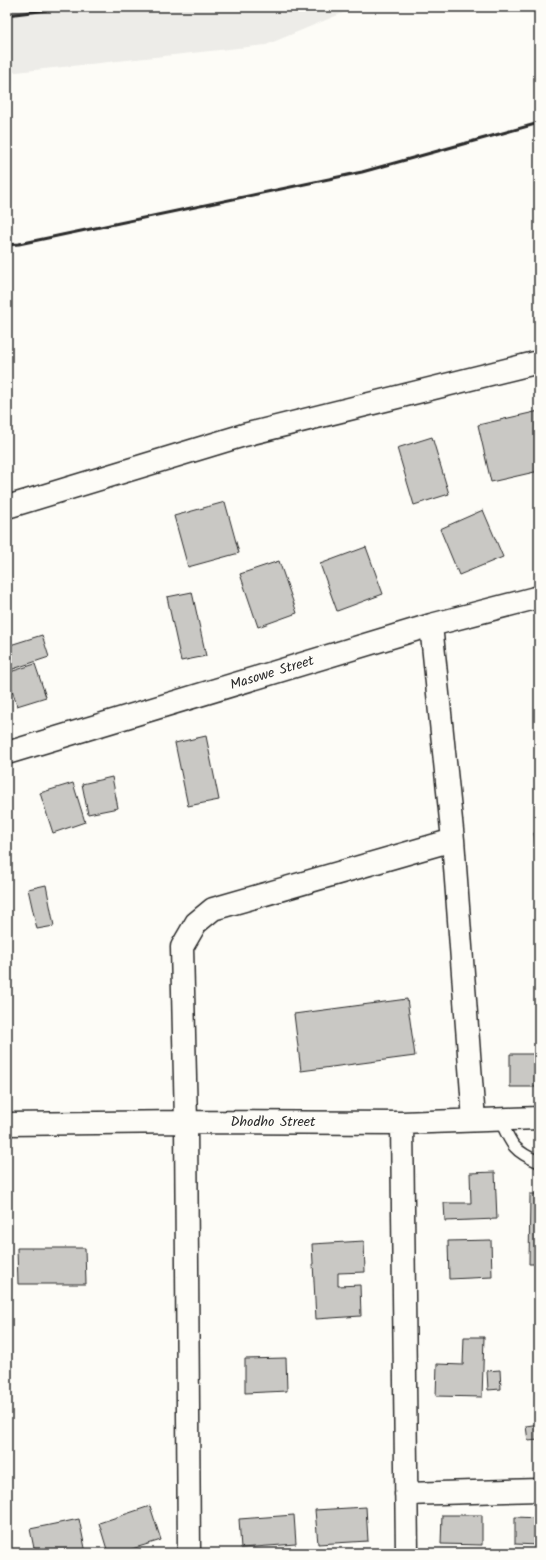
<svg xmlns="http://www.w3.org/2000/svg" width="546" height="1560" viewBox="0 0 546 1560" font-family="Kalam,sans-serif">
	<rect width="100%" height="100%" fill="#fdfcf7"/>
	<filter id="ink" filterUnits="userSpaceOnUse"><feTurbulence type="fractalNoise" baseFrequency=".025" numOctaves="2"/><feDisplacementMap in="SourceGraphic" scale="8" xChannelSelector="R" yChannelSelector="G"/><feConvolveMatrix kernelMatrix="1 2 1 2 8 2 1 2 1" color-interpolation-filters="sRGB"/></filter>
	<g filter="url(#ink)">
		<path fill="#edece8" d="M7 7H357L266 45 7 73Z"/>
		<path fill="#c9c8c4" stroke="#2b2b2b" d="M539 411V471L491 482 478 425Z
			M432 437 449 494 414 505 397 448Z
			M225 502 239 553 188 567 174 516Z
			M483 510 503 557 459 575 440 529Z
			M366 547 383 594 337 611 320 564Z
			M279 561 297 613 258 627 240 574Z
			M192 592 206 656 181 661 167 597Z
			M42 635 49 657 7 671V646Z
			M35 664 46 697 17 706 7 673Z
			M206 736 219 800 188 806 175 743Z
			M112 777 118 808 88 814 82 784Z
			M73 783 85 822 53 833 40 793Z
			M539 832V869H538L534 833Z
			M46 885 54 926 37 929 28 889Z
			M407 999 415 1056 301 1071 294 1014Z
			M510 1054H539V1087H510Z
			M495 1172 497 1219 445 1221 444 1203H471L470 1173Z
			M530 1194H539V1264H529Z
			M491 1240 492 1277 449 1279 448 1241Z
			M364 1241 365 1272 338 1273V1286L360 1285 361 1316 316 1319 312 1244Z
			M17 1248H85L86 1284H18Z
			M464 1337H484L482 1397 436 1396 437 1364 463 1365Z
			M286 1358 287 1391 245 1393V1359Z
			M500 1370 501 1389 488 1390 487 1371Z
			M539 1424V1440L528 1441 526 1426Z
			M150 1506 161 1540 119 1553H108L99 1523Z
			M366 1507 368 1541 318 1544 315 1510Z
			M294 1515 296 1544 241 1548 239 1519Z
			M442 1515H482V1545L441 1544Z
			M515 1517 539 1518V1545L515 1544Z
			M79 1519 86 1553H35L30 1529Z"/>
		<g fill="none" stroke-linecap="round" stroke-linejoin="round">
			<defs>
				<path id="lane" d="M500 1119C511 1144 513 1151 539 1162"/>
				<path id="street" d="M7 507 244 435 539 362
					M431 625 453 840 474 1120
					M7 753 431 625 539 597
					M402 1123 407 1553
					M7 1124 186 1122 402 1123 539 1118
					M406 1494 539 1490
					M189 1553 186 1122 182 947 196 923 213 909 453 840"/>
			</defs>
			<use href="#lane" stroke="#2b2b2b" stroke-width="14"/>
			<use href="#street" stroke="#2b2b2b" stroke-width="25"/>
			<use href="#lane" stroke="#fdfcf7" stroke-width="11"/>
			<use href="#street" stroke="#fdfcf7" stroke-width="22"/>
			<path stroke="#2b2b2b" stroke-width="3" d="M7 15 48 10 64 7
				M7 245 19 244 362 172 539 123"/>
		</g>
	</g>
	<g text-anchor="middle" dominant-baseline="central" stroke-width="3.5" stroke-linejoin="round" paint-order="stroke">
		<g font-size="14" fill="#2b2b2b" stroke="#fdfcf7">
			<text transform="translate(272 673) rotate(-17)">Masowe Street</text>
			<text x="273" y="1122">Dhodho Street</text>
		</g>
	</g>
	<rect width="546" height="1560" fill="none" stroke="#fdfcf7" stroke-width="24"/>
	<rect x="12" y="12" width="522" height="1536" fill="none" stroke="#2b2b2b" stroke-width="1.5" filter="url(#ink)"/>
</svg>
